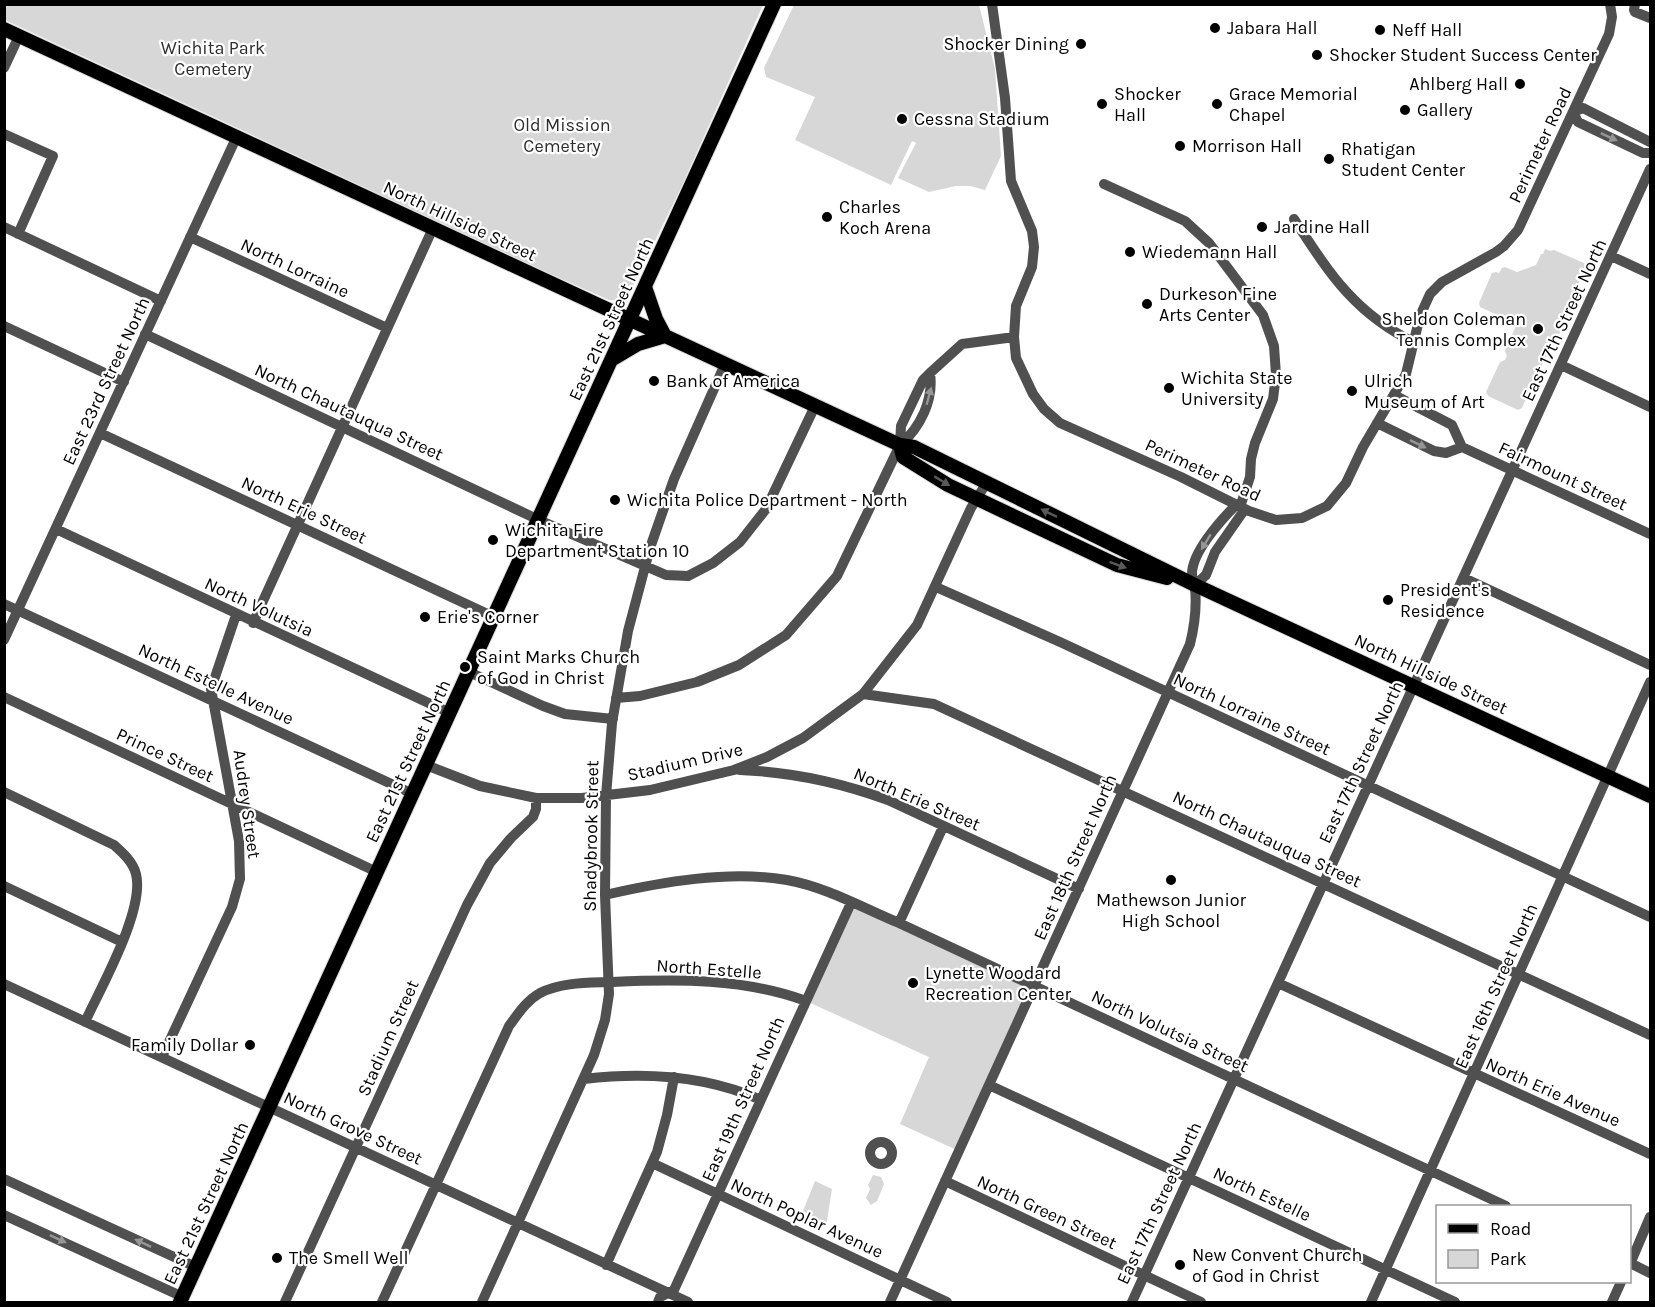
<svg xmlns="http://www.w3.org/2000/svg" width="1655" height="1307" viewBox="0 0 1655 1307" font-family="Karla,sans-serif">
	<rect width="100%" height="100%" fill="#fff"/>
	<path fill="#d7d7d7" d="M4 5 5 4 763 5 679 192 629 294C623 300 618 301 609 300L557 277 5 20Z
		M794 5H979L995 69 1001 156 985 190 970 186H956L929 192 898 178 916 143 912 141 891 185 795 140 815 97 766 77 764 68Z
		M1545 249 1550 251 1554 250 1584 263 1586 267 1573 296 1576 298 1558 336 1554 338 1541 368 1536 370 1534 374 1535 378 1522 408 1518 410 1488 396 1486 392 1500 362 1505 360 1507 356 1505 351 1518 321 1515 319 1510 321 1480 307 1479 303 1492 273 1496 272 1499 273 1502 268 1505 267 1517 272 1536 265 1541 254H1543Z
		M851 903 1034 986 959 1151 900 1124 929 1057 806 1001Z
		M873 1175 881 1177 884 1184 877 1201 871 1205 866 1198 870 1189 868 1185Z
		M815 1181 832 1189 826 1227 801 1216Z"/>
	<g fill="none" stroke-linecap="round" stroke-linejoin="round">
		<defs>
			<path id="major" d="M4 29 900 445 914 447 1195 585 1650 796
				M611 360 638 344 665 336 656 319 645 287
				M900 445 903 457 948 485 1117 565 1167 578
				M180 1302 774 4"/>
		</defs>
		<use href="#major" stroke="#dbdbdb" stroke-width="16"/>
		<path stroke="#505050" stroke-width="10" d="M992 4 1005 98 1011 181 1032 231 1034 247 1032 267 1016 306 1014 337 1016 358 1033 394 1044 409 1060 423 1181 477 1249 511 1276 520 1302 518 1327 506 1346 483 1363 447 1406 374 1420 316 1430 294 1442 282 1496 252 1504 246 1518 230 1609 34 1612 17 1610 4
			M1635 4 1634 10 1635 12 1650 18
			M4 68 19 36
			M4 134 53 156 18 234
			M1650 142 1583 108 1573 112 1578 122 1643 153H1650
			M1104 184 1185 221 1209 243 1263 315 1274 346 1276 375 1273 399 1255 443 1251 459 1250 477 1240 507
			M1294 219C1330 274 1354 313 1415 343
			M4 227 161 301
			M190 237 387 328
			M1611 256 1650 274
			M4 326 124 382
			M145 334 539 520 666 575 688 576 713 563 740 542 766 509 815 406
			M1561 365 1650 407
			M930 373 962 344 1014 337
			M1394 395 1452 425 1462 447 1650 534
			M1377 423 1434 451 1446 453 1462 447
			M100 433 494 617
			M56 529 450 713
			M1464 578 1650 665
			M1195 585 1206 575 1215 552 1245 509
			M936 587 1060 642 1650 917
			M4 604 413 794
			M253 623 433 228
			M4 640 237 136
			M469 672 543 706 565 714 613 719
			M863 694 934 704 1650 1035
			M4 697 377 872
			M616 698 640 696 697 682 739 665 786 635 837 576 900 445 901 426 923 380 930 373C934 400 920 428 900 445
			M426 765 480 786 536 798H582L650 790 734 770 767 757 803 738 863 694 917 625 971 508 987 482
			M740 770C792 772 839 782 888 800L1079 889
			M4 792 114 845C123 853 133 862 136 874 145 910 101 987 85 1022
			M4 886 122 942
			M605 895C661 882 729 870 787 880 826 887 863 908 899 923L1506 1206
			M899 923 943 827
			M1278 983 1650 1154
			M4 984 688 1302
			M162 1057 232 907 240 879 239 841 211 689 236 615
			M584 1079C644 1072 705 1075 761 1100
			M989 1085 1455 1302
			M870 1153a11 11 0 1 1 22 0a11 11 0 1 1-22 0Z
			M652 1163 947 1302
			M4 1179 196 1267
			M945 1181 1201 1302
			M4 1215 183 1297
			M1630 1263 1650 1273
			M1630 1264 1650 1217
			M606 1265 657 1152 667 1115 674 1077
			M285 1302 467 905 490 863 511 838 533 817 536 809V798
			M382 1302 509 1026C518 1014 526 1001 540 993 562 982 588 983 612 982 677 979 743 978 806 1001
			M482 1302 594 1055 605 1020 609 994 605 895 606 796 612 723 628 631 650 548 674 479 725 364
			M658 1302 660 1297 674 1290 851 903
			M890 1302 1190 644C1195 624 1197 608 1195 588 1195 584 1192 579 1192 575 1191 553 1221 520 1236 505
			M1132 1302 1650 169
			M1371 1302 1650 682
			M1612 1302 1621 1282"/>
		<use href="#major" stroke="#000" stroke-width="14"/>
	</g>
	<defs><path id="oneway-solid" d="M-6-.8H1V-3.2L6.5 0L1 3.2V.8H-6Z" transform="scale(1.5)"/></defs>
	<g fill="#969696">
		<use href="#oneway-solid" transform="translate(1609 137) rotate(25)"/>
		<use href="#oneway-solid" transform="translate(929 396) rotate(-75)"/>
		<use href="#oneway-solid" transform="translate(1418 444) rotate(26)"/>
		<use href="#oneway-solid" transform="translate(1206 542) rotate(121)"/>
		<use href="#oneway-solid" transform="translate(58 1239) rotate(25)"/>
		<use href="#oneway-solid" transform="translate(143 1243) rotate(-155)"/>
	</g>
	<g fill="#595959">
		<use href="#oneway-solid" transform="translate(942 481) rotate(31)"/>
		<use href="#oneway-solid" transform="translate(1049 513) rotate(-154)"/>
		<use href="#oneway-solid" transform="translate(1118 565) rotate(20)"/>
	</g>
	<g fill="#000" stroke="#fff" stroke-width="2">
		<circle cx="1215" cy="28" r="6"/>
		<circle cx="1380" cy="30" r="6"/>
		<circle cx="1081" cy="44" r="6"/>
		<circle cx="1317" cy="55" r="6"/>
		<circle cx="1520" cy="84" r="6"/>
		<circle cx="1102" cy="104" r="6"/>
		<circle cx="1217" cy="104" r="6"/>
		<circle cx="1405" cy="110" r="6"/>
		<circle cx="902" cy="119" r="6"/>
		<circle cx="1180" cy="146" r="6"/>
		<circle cx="1329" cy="159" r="6"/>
		<circle cx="827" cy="217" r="6"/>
		<circle cx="1262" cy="227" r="6"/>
		<circle cx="1130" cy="252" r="6"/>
		<circle cx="1147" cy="304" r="6"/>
		<circle cx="1538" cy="329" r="6"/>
		<circle cx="654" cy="381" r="6"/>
		<circle cx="1169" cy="388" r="6"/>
		<circle cx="1352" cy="391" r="6"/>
		<circle cx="615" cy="500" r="6"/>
		<circle cx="493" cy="540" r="6"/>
		<circle cx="1388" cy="600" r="6"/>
		<circle cx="425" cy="617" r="6"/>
		<circle cx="465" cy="667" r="6"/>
		<circle cx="1171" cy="880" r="6"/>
		<circle cx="913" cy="983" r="6"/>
		<circle cx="250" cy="1045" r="6"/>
		<circle cx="277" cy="1258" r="6"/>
		<circle cx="1180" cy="1265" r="6"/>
	</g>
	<g text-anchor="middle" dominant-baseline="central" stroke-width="4.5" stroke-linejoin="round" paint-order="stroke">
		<g font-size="18" fill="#000" stroke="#fff" text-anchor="start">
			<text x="1227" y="28">Jabara Hall</text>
			<text x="1392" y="30">Neff Hall</text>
			<text x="1069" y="44" text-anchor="end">Shocker Dining</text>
			<text x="1329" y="55">Shocker Student Success Center</text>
			<text x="1508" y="84" text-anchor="end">Ahlberg Hall</text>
			<text x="1114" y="94">Shocker<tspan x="1114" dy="21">Hall</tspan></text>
			<text x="1229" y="94">Grace Memorial<tspan x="1229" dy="21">Chapel</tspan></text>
			<text x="1417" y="110">Gallery</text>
			<text x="914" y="119">Cessna Stadium</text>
			<text x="1192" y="146">Morrison Hall</text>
			<text x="1341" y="149">Rhatigan<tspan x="1341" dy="21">Student Center</tspan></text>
			<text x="839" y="207">Charles<tspan x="839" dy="21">Koch Arena</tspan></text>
			<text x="1274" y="227">Jardine Hall</text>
			<text x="1142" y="252">Wiedemann Hall</text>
			<text x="1159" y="294">Durkeson Fine<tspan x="1159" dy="21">Arts Center</tspan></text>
			<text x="1526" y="319" text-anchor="end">Sheldon Coleman<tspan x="1526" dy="21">Tennis Complex</tspan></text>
			<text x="1181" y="378">Wichita State<tspan x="1181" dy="21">University</tspan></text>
			<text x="666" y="381">Bank of America</text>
			<text x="1364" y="381">Ulrich<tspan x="1364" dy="21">Museum of Art</tspan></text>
			<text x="627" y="500">Wichita Police Department - North</text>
			<text x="505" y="530">Wichita Fire<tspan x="505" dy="21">Department Station 10</tspan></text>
			<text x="1400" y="590">President's<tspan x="1400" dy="21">Residence</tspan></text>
			<text x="437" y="617">Erie's Corner</text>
			<text x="477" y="657">Saint Marks Church<tspan x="477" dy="21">of God in Christ</tspan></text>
			<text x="1171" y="900" text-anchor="middle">Mathewson Junior<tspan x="1171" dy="21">High School</tspan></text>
			<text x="925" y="973">Lynette Woodard<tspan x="925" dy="21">Recreation Center</tspan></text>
			<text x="238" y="1045" text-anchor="end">Family Dollar</text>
			<text x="1192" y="1255">New Convent Church<tspan x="1192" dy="21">of God in Christ</tspan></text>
			<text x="289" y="1258">The Smell Well</text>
		</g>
		<g font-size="18" fill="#2e2e2e" stroke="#fff">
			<text x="213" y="48">Wichita Park<tspan x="213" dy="21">Cemetery</tspan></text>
			<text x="562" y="125">Old Mission<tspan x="562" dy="21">Cemetery</tspan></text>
		</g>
		<g font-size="18" fill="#000" stroke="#fff">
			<text transform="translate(1540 145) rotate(-65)">Perimeter Road</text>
			<text transform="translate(460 221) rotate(25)">North Hillside Street</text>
			<text transform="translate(295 268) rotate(25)">North Lorraine</text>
			<text transform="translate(611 319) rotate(-65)">East 21st Street North</text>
			<text transform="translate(1564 320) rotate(-65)">East 17th Street North</text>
			<text transform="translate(106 381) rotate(-65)">East 23rd Street North</text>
			<text transform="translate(349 412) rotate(25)">North Chautauqua Street</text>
			<text transform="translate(1203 470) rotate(25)">Perimeter Road</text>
			<text transform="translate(1563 476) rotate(25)">Fairmount Street</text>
			<text transform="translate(304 510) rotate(25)">North Erie Street</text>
			<text transform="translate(259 607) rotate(25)">North Volutsia</text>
			<text transform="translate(1431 674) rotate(25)">North Hillside Street</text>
			<text transform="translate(216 684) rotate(25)">North Estelle Avenue</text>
			<text transform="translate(1252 714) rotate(25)">North Lorraine Street</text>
			<text transform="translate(165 755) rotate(25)">Prince Street</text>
			<text transform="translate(408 761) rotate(-65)">East 21st Street North</text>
			<text transform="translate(685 762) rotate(-13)">Stadium Drive</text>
			<text transform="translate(1361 762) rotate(-65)">East 17th Street North</text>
			<text transform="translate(917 799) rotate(23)">North Erie Street</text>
			<text transform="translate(247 804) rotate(82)">Audrey Street</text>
			<text transform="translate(591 836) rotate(-89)">Shadybrook Street</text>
			<text transform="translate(1267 839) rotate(25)">North Chautauqua Street</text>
			<text transform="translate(1075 857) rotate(-66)">East 18th Street North</text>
			<text transform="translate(709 969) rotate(4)">North Estelle</text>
			<text transform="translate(1496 986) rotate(-66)">East 16th Street North</text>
			<text transform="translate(1170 1031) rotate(25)">North Volutsia Street</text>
			<text transform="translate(388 1038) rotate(-66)">Stadium Street</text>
			<text transform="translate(1553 1092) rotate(24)">North Erie Avenue</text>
			<text transform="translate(743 1099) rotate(-66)">East 19th Street North</text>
			<text transform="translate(353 1128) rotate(25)">North Grove Street</text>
			<text transform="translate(1262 1194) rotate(25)">North Estelle</text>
			<text transform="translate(206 1203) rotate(-65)">East 21st Street North</text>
			<text transform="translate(1159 1203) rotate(-65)">East 17th Street North</text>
			<text transform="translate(1047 1212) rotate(25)">North Green Street</text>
			<text transform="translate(807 1218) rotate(25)">North Poplar Avenue</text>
		</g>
	</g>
	<rect width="1655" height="1307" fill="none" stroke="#000000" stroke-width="12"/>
	<rect x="1436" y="1205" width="195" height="78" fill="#ffffff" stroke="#999999" stroke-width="1.5"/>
	<rect x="1448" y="1224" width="30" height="9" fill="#000000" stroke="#999999" stroke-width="1.5"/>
	<text x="1490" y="1235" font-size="18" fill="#000000">Road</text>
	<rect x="1448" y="1250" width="30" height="18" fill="#d7d7d7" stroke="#999999" stroke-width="1.5"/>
	<text x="1490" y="1265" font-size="18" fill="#000000">Park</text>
</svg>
